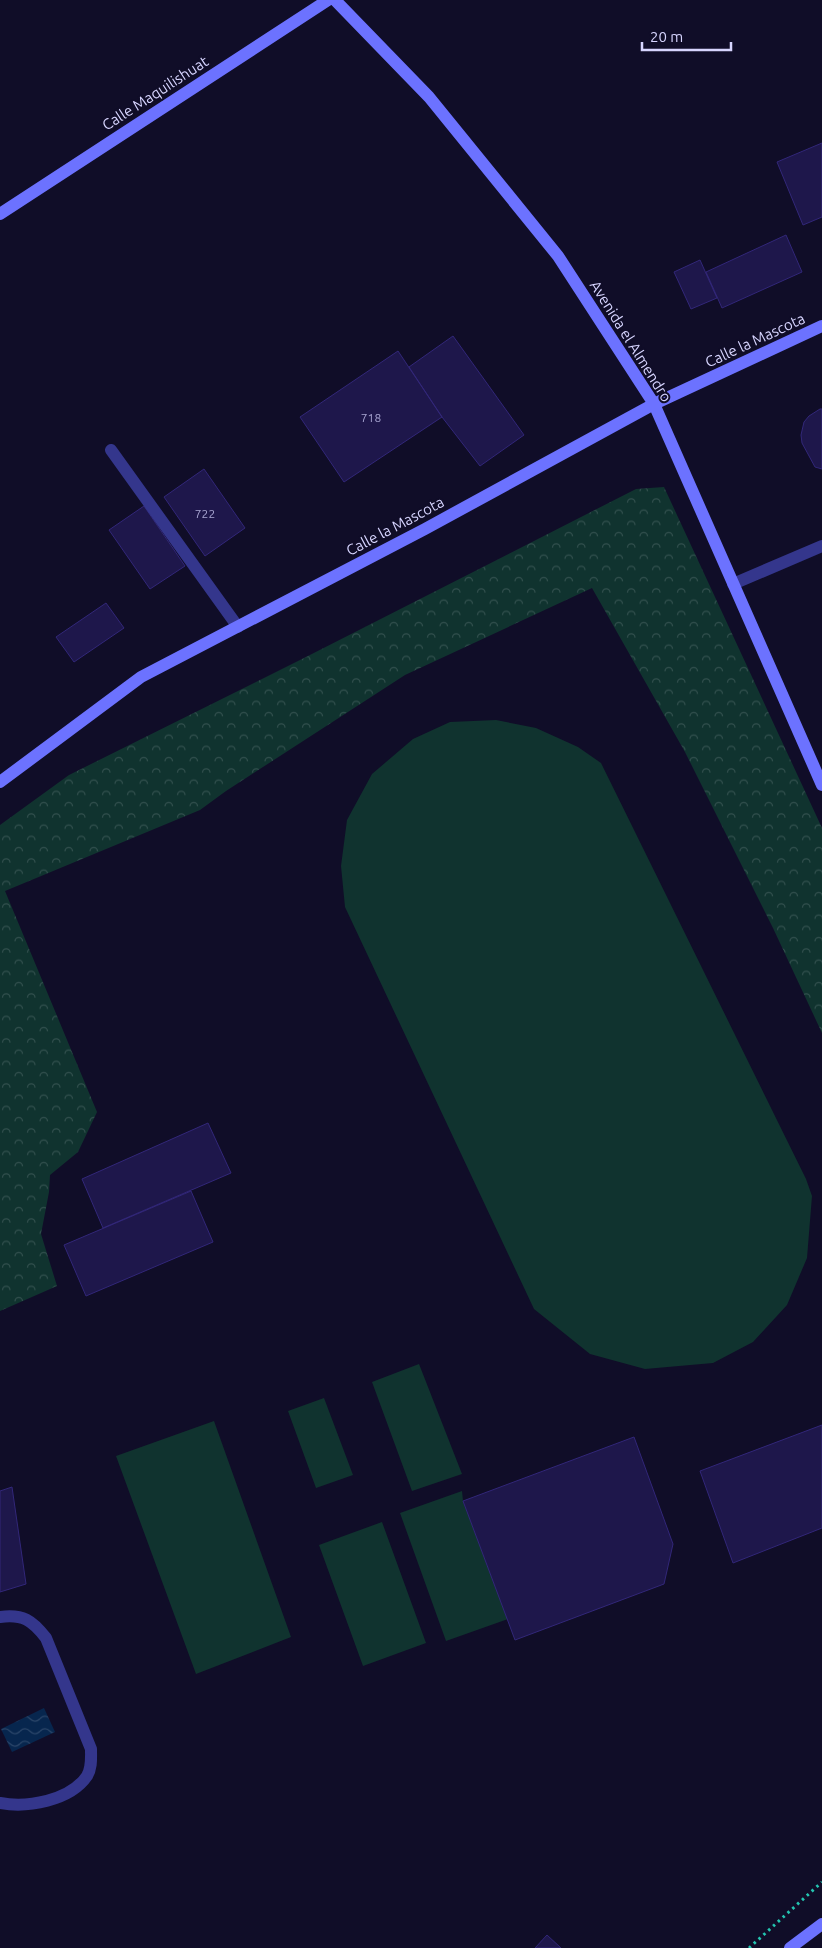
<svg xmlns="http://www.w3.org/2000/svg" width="822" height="1948" viewBox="0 0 822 1948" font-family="Ubuntu,sans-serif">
	<defs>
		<pattern id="forest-crowns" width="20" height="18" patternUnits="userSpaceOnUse" patternTransform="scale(1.25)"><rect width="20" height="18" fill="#10332f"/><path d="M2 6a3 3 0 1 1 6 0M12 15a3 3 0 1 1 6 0" fill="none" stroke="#32504e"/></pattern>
		<pattern id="water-waves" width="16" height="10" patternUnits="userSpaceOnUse" patternTransform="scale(1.25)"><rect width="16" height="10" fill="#07264e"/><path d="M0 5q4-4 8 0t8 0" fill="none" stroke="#2a4569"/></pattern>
	</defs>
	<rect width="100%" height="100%" fill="#100d28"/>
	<path fill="#10332f" d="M496 720 536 728 578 747 601 763 806 1179 812 1196 807 1258 787 1305 753 1342 713 1363 645 1369 590 1354 534 1309 345 907 341 866 347 820 372 774 413 739 450 722Z
		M419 1364 462 1474 412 1491 372 1382Z
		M324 1398 353 1475 316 1488 288 1411Z
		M214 1421 291 1637 196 1674 116 1456Z
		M462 1491 463 1501 508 1619 446 1641 400 1513Z
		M382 1522 426 1643 363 1666 319 1545Z"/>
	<path fill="url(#forest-crowns)" d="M664 487 822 828V1033L773 928 685 752 592 588 405 675 226 791 200 810 5 891 97 1112 78 1152 50 1175 49 1192 41 1234 57 1286 0 1311V825L69 775 304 658 636 489Z"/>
	<path fill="url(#water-waves)" d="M44 1708 55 1732 12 1752 1 1729Z"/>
	<path fill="#1e174b" stroke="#322779" d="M822 143V217L803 225 777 162Z
		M786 235 802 272 722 308 706 272Z
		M700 260 717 298 691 309 674 272Z
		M453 336 524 435 480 466 442 417 409 367Z
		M398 351 442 417 344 482 300 417Z
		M820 409H822V469L815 467 802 443 801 435 804 422 809 416Z
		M204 469 245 528 205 556 164 497Z
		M144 506 185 566 150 589 109 530Z
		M106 603 124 628 74 662 56 637Z
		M208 1123 231 1173 103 1228 82 1179Z
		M191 1191 213 1242 86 1296 64 1245Z
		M822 1425V1528L733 1563 700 1471Z
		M634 1437 673 1544 664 1584 515 1640 463 1501Z
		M12 1487 26 1584 0 1592V1491Z
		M547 1935 561 1948H535Z"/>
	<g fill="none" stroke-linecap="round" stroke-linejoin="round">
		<path stroke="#23c4b0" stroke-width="3" stroke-dasharray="2.5 4" stroke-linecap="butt" d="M749 1948 822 1882"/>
		<path stroke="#34368c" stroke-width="12" d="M111 450 238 627
			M733 584 822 546"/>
		<path stroke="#34368c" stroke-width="12" d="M0 1617C23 1614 32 1620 46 1638L91 1749C91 1758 92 1768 87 1776 70 1801 27 1808 0 1803"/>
		<path stroke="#6c72ff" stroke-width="12" d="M335 0 429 97 558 256 654 404 822 785
			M0 214 328 0
			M0 782 141 677 425 529 654 404 822 326
			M790 1948 822 1924"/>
	</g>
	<g text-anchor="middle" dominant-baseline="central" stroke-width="4" stroke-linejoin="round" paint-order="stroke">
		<g font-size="12" fill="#a9a6d2">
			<text x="371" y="417">718</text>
			<text x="205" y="513">722</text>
		</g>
		<g font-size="15" fill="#d7d5ff" stroke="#100d28">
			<text transform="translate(155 93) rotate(-33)">Calle Maquilishuat</text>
			<text transform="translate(755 340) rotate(-25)">Calle la Mascota</text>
			<text transform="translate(631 341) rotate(58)">Avenida el Almendro</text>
			<text transform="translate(395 526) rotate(-28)">Calle la Mascota</text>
		</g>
	</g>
	<path d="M642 42v8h89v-8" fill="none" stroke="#d7d5ff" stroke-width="2.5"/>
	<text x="650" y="42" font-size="15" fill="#d7d5ff" stroke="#100d28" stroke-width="4" paint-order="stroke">20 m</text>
</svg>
